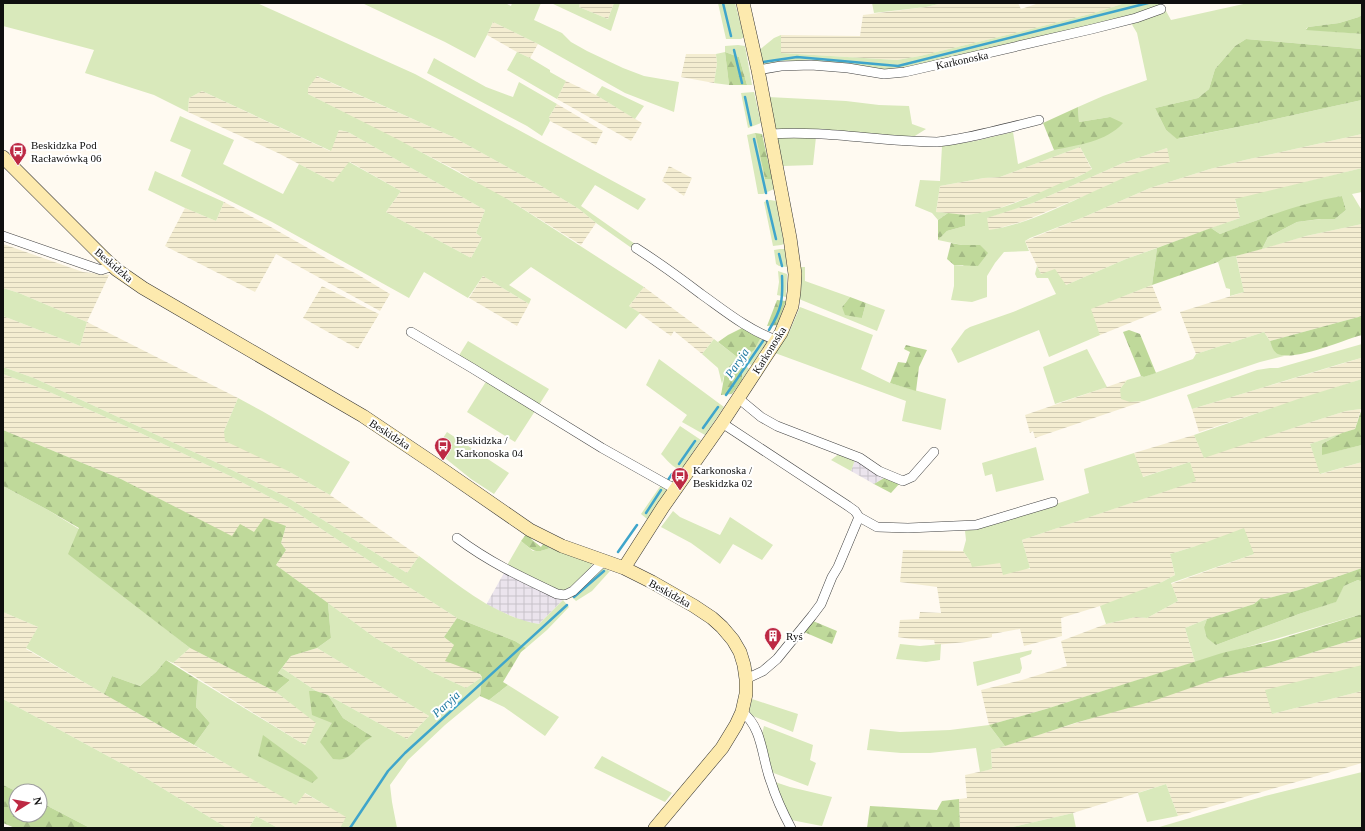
<svg xmlns="http://www.w3.org/2000/svg" width="1365" height="831" viewBox="0 0 1365 831" font-family="'Times New Roman',serif">
	<defs>
		<pattern id="industrial-grid" width="8" height="8" patternUnits="userSpaceOnUse"><rect width="8" height="8" fill="#ebe4ed"/><path d="M0 4h8M4 0v8" fill="none" stroke="#c8c2ca"/></pattern>
		<pattern id="farmland-rules" width="6" height="5" patternUnits="userSpaceOnUse"><rect width="6" height="5" fill="#f4edd1"/><path d="M0 2.5h6" fill="none" stroke="#d0cab2"/></pattern>
		<pattern id="forest-firs" width="22" height="20" patternUnits="userSpaceOnUse"><rect width="22" height="20" fill="#bfd99a"/><path d="M5 1l3.5 6h-7zM16 11l3.5 6h-7z" fill="#a3b984"/></pattern>
	</defs>
	<rect width="100%" height="100%" fill="#fffaf1"/>
	<path fill="url(#industrial-grid)" d="M855 460 886 477 874 484 851 471Z
		M504 573 529 586 563 600 539 624 525 622 486 605Z"/>
	<path fill="url(#farmland-rules)" d="M580 3H614L608 19 579 7Z
		M943 3H1018L1021 9 1039 3H1125L1094 13 1019 32 920 56 897 60 780 53 781 35 860 36 863 15 926 7Z
		M493 22 538 44 530 58 517 52 487 35Z
		M686 54H716L717 64 714 83 681 77Z
		M316 76 453 137 538 184 579 209 596 223 581 245 509 200 494 193 458 171 308 94V88Z
		M566 81 596 95 642 123 631 141 557 99Z
		M202 91 330 151 339 130 348 132 485 210 476 233 482 238 471 258 386 212 401 191 350 162 333 182 278 153 188 112 189 98Z
		M557 104 603 131 596 145 550 121 549 117Z
		M1362 134V168L1235 200 1240 218 1126 259 1066 285 1041 274 1025 241 1084 217 1150 188 1210 169 1245 160Z
		M1080 147 1092 170 1045 191 997 209 976 214 965 215 936 212 940 186 984 178 1000 177Z
		M1167 148 1171 162 1110 184 1094 192 1024 221 989 231 986 218 1033 203 1123 163Z
		M669 166 692 178 684 196 662 181Z
		M224 202 269 226 331 261 357 274 390 294 380 311 276 254 255 292 165 246 185 208 216 221Z
		M1362 224V316L1270 341 1264 332 1196 354 1180 312 1244 292 1236 256 1306 236Z
		M3 244 83 272 109 275 87 322 238 398 224 431 288 471 330 495 419 556 407 573 290 499 222 465 131 423 34 378 3 367V316L80 346 87 322 19 293 3 288Z
		M483 276 529 304 517 326 469 298Z
		M1152 285 1162 310 1100 335 1090 309Z
		M322 286 379 314 358 349 303 318Z
		M644 287 714 339 702 354 674 331 671 336 629 306Z
		M1361 358 1362 379 1199 432 1192 409Z
		M3 374 45 390 132 429 230 476 290 508 395 578 457 618 444 637 454 645 482 677 466 688 434 673 374 637 276 565 286 550 281 543 286 526 233 537 121 479 3 430Z
		M1127 380 1120 389 1130 402 1144 401 1035 438 1033 431 1030 433 1025 415Z
		M1361 409 1355 429 1310 444 1321 474 1362 462V568L1299 590 1265 599 1261 598 1254 604 1207 619 1185 628 1195 662 1046 709 989 725 981 690 1022 680 1067 666 1061 641 1106 624 1136 617 1147 618 1178 601 1171 584 1254 554 1196 546 1170 554 1175 575 1162 582 1113 602 1061 618 1062 636 1024 646 1020 629 992 634V637L966 642 935 645 934 640 911 639 898 637 900 620 919 619 920 612 941 613 937 587 900 582 903 550 963 551 970 561 1000 563 1030 569 1022 540 1195 481 1190 462 1142 477 1134 453 1194 435 1204 457 1308 423 1346 411Z
		M3 612 38 627 26 649 296 804 304 793 347 817 340 828H278L256 816 249 828H227L128 767 3 699Z
		M1362 637V665L1272 714 1362 691V763L1178 816 1166 784 1073 813 1008 828H960L959 799 967 798 965 775 992 769 991 750 1219 678 1269 666Z
		M190 648 276 692 317 723 305 745 173 663Z
		M317 648 429 716 407 739 328 695 316 691 282 668 291 656Z"/>
	<path fill="#d9e9bb" fill-rule="evenodd" d="M3 3H257L415 74 646 199 638 210 595 185 581 206 635 244 633 249 596 223 579 209 538 184 453 137 317 76 308 88V94L399 140 509 200 644 287 629 306 640 313 626 329 531 267 509 285 531 299 529 304 483 276 468 298 424 272 409 298 272 222 181 176 191 150 170 141 180 116 234 140 223 164 283 194 299 164 333 182 349 162 401 191 386 212 471 258 482 238 476 233 485 210 348 132 339 130 331 151 202 91 189 98 188 112 154 95 85 73 94 50 3 26Z
		M362 3H505L511 6 512 3H541L534 20 562 33 571 42 587 51 623 68 644 76 679 82 674 112 625 93 538 44 493 22 487 35 475 58 445 42Z
		M551 3H580L579 7 608 19 614 3H620L611 31Z
		M718 3H735L744 37 741 39H726Z
		M872 3H943L926 7 874 13Z
		M1125 3H1164L1157 7 1114 21 898 70 761 66 758 51 774 38 781 35V53L897 60 920 56 1019 32 1094 13Z
		M1248 3H1362V16L1339 23 1308 27 1306 29 1362 34V49L1246 39 1235 46 1215 69 1209 89 1198 98 1155 108 1166 130 1178 139 1253 124 1362 100V134L1245 160 1210 169 1150 188 1084 217 1030 238 1025 241 1029 251 1004 252 995 263 987 276V297L972 302 951 300 954 286V265L963 266 980 245H962L938 240 947 231 965 226V215C998 212 1031 197 1061 183 1072 179 1083 175 1092 169L1080 147 1000 177 984 178 940 186 936 212 948 213 938 220 932 213 915 206 920 180 940 181 942 146 975 141 1013 132 1018 164 1054 150 1110 117 1079 122 1078 107 1103 96 1147 80 1137 33 1131 23 1153 15 1166 11 1171 20ZM1167 148 1170 162C1150 168 1129 175 1110 184 1071 201 1031 224 989 230L987 218 1033 203 1123 163Z
		M738 45 745 46 752 85H747L739 57 725 52 729 85 714 83 717 64 716 54 725 52V46Z
		M517 52 530 58 550 70V72L566 81 557 99 507 70Z
		M434 58 486 87 513 97 519 82 557 104 549 117 550 121 542 136 527 126 427 73Z
		M602 86 644 106 635 119 596 95Z
		M754 92 761 123 748 128 741 93Z
		M768 97 846 101 879 105 909 106 912 124 926 129 910 139 775 130Z
		M755 133 765 179H772L774 189 763 194H758L747 135Z
		M779 136 816 137 813 165 783 166 776 141Z
		M1362 168V192L1352 194 1361 209H1362V224L1306 236 1262 249 1268 237 1297 222 1321 219H1335L1346 210 1342 196 1263 218 1220 234 1211 228 1240 218 1235 199Z
		M155 171 224 202 216 221 185 208 148 190Z
		M770 200 776 201 784 244 781 245 773 246 764 202Z
		M1157 248 1152 285 1091 309 1100 335 1049 357 1039 330 958 363 951 349 965 330 970 327 1013 312 1056 294 1048 278H1037L1035 274 1037 266 1041 274 1055 269 1066 285 1126 259Z
		M780 249H785L787 267 779 266 776 264 774 250Z
		M1236 256 1244 292 1230 296V289L1226 288 1218 262 1224 258Z
		M799 267H805V281L850 297 842 307 862 318 866 303 885 310 877 331 799 299Z
		M778 271 787 274 786 297 777 295 779 282Z
		M3 288 19 293 87 322 80 346 3 316Z
		M800 307 873 335 861 369 890 383 946 399 941 430 902 421 906 401 775 353 784 338 788 335Z
		M1264 332 1270 341 1275 352 1284 356 1260 362 1144 401 1130 402 1121 399 1120 389 1127 380 1141 376 1144 377 1193 359 1196 354Z
		M761 337 768 340 752 365 745 363 744 364 749 369 742 380V362L741 360 745 358Z
		M714 339 737 357 725 372 722 384 718 368 702 354Z
		M468 341 549 389 539 405 458 357Z
		M1362 344V359L1361 358 1340 364 1192 409 1187 395 1257 370 1270 368H1278Z
		M1087 349 1107 387 1055 404 1043 367Z
		M659 359 724 407 705 435 682 422 687 415 646 385Z
		M3 367 34 378 131 423 222 465 290 499 407 573 419 556C456 583 493 616 539 624L563 600 569 607 547 630 526 648 515 641 457 618 395 578 290 508 230 476 132 429 45 390 3 374Z
		M1362 379V408L1361 409 1346 411 1308 423 1204 458 1194 435 1301 398Z
		M487 380 535 411 515 442 467 412Z
		M238 398 262 411 350 462 330 495 288 471 225 441 224 431Z
		M680 426 701 440 681 470C673 468 667 460 661 454Z
		M447 432 509 473 494 494 471 479 435 450Z
		M1342 433 1322 444 1329 453 1362 445V462L1320 474 1310 444Z
		M1036 447 1044 480 996 492 992 474 985 476 982 463Z
		M840 453 855 460 851 471 831 460Z
		M1134 453 1143 477 1190 462 1196 481 1022 540 1030 568 1003 575 1000 563 972 567 970 561 963 551 966 540 965 531 999 523 1089 493 1084 469Z
		M661 485 667 490 647 519 641 514Z
		M3 486 48 510 79 529 161 625 190 648 173 663 166 660 156 672 140 686 112 676 104 694 26 648 38 627 3 612Z
		M673 511 680 517 720 535 730 517 773 545 762 560 733 544 720 564 691 543 661 527Z
		M1244 528 1254 554 1171 583 1178 601 1147 618 1136 617 1106 624 1100 606 1162 582 1175 575 1170 554 1196 546Z
		M521 541 533 551H541L550 548 593 562C590 572 571 588 561 592L506 567Z
		M603 568 610 571 592 591 576 601 572 597Z
		M1358 580 1362 582V614L1195 662 1185 628 1207 619 1204 627 1216 645 1299 614 1335 602 1344 586Z
		M328 603 374 637 434 673 466 688 482 677 480 696 445 725 408 760 390 785 392 802 397 828H340L346 817 305 793 296 805 194 745 210 723 196 707 198 680 305 745 316 723 276 692 290 680 278 673 282 668 316 691H309L332 723 355 751 366 739 373 737 343 718 328 695 407 739 429 716 317 648 331 638Z
		M900 644 920 646 941 644 940 660 926 662 896 659Z
		M1032 650 1031 654 1020 658 1022 668 1020 673 977 686 973 662Z
		M1362 665V691L1272 714 1265 690Z
		M508 685 559 717 545 736 504 707 489 700Z
		M3 699 128 767 227 828H90L40 802V791H16L3 785Z
		M752 699 798 714 793 732 753 716 749 713Z
		M989 725 1005 746 991 750 992 769 980 772 976 748 930 753H901L867 750 870 729 900 732 950 730Z
		M764 726 813 745 810 760 816 763 808 786 771 772 762 734Z
		M602 756 672 793 665 802 594 768Z
		M1362 772V828H1156L1265 796Z
		M775 782 790 787 832 797 822 826 791 820Z
		M1166 784 1178 816 1147 822 1138 793Z
		M1073 813 1076 828H1008Z
		M256 816 278 828H249Z"/>
	<path fill="url(#forest-firs)" d="M1362 16V34L1306 30 1308 27 1339 23Z
		M1246 39 1362 49V100L1253 124 1177 139 1166 130 1155 108 1198 98 1209 89 1215 69 1235 46Z
		M725 52 739 57 747 85H729Z
		M1078 107 1079 122 1110 117 1123 123C1106 142 1078 145 1054 150L1043 123Z
		M755 133 762 134 772 179H765Z
		M1342 196 1346 210 1335 219H1320L1297 222 1268 237 1262 249 1236 256 1224 258 1218 262 1152 285 1157 248 1211 228 1220 234C1260 219 1300 203 1342 196Z
		M948 213 965 215V226L947 231 938 240V220Z
		M951 243 962 245H980L988 253 978 266 954 265 947 259Z
		M850 297 866 303 862 318 845 315 842 307Z
		M777 300 786 301 777 325 767 326Z
		M1362 316V335C1345 339 1288 365 1275 352 1273 350 1271 344 1270 341Z
		M744 327 761 337 754 350 741 360 742 362V380L732 394 721 395 725 372 737 357 718 342 728 335Z
		M1129 330 1140 334 1156 373 1144 377 1141 376 1123 332Z
		M906 345 927 350 919 367 916 391 890 383 898 362 906 363 910 352 904 349Z
		M1362 408V445L1322 455V444L1342 433 1355 429Z
		M3 430 121 479 232 536 240 524 254 532 264 518 286 526 281 543 286 550 276 565 328 603 331 638 317 648 291 656 278 673 290 680 276 692 190 648 68 554 79 528 48 510 3 486Z
		M886 477 900 483 891 493 874 484Z
		M527 533 532 536 531 539 541 547 543 544 550 548C535 554 533 551 521 541Z
		M1362 568V582L1358 580 1344 586 1336 602 1299 614 1216 645 1207 638 1204 627 1207 619 1254 604 1261 598 1265 599 1299 590Z
		M1362 614V637L1269 666 1219 678 1153 701 1075 723 1005 746 989 725 1046 709 1222 653 1277 640Z
		M457 618 515 641 526 648 521 652 503 682 508 685 489 700 480 696 482 677 480 674 445 661 454 645 444 637Z
		M813 621 837 631 832 644 804 632Z
		M166 660 198 680 196 707 210 723 194 745 104 694 112 676 140 686 156 672Z
		M309 691H316L328 695 343 718 373 737C360 741 355 756 343 759 340 760 336 759 333 759L320 742 332 723 312 715Z
		M263 735 312 771 318 778 312 783 258 756Z
		M3 785 16 791V815H40V802L90 828H15L3 823Z
		M959 799 960 828H867L870 806 937 810 942 801Z"/>
	<g fill="none" stroke-linecap="round" stroke-linejoin="round">
		<path stroke="#3fa5cb" stroke-width="2.5" d="M723 3 731 36
			M734 50 742 83
			M763 62 797 57 898 66 1148 3
			M745 97 751 125
			M754 139 766 193
			M767 201 776 239
			M779 254 782 266
			M769 330C782 309 783 300 782 276
			M726 395 763 341
			M703 428 718 407
			M679 464 695 441
			M668 480 672 474
			M646 513 661 490
			M618 552 637 525
			M574 597 604 571
			M350 828 388 771 405 753 567 605"/>
		<defs>
			<path id="street" d="M758 70 781 66 811 65 848 68 884 74 905 72 1092 29 1136 18 1161 9
				M770 134C826 130 881 142 937 142 947 141 958 139 968 137 992 132 1015 126 1039 120
				M3 236 101 270 113 266
				M636 248C658 262 680 278 701 294 725 311 748 330 776 340
				M411 332 472 368 602 448 675 489
				M738 398 761 417 777 426 860 458 879 471 903 481 912 477 934 452
				M722 423 848 506 855 511 859 517 877 527 908 528 976 525 1053 502
				M457 538C489 562 521 577 557 594L565 595 573 591 604 561
				M746 679 763 671 777 659 812 616 821 604 832 577 838 567 859 517
				M742 712C763 727 762 760 771 782 776 798 783 813 791 828"/>
			<path id="secondary" d="M3 157 105 259 117 270 143 288 363 416 436 465 530 530 562 546 624 568 652 582 694 606 712 618 722 627 733 640 740 652 744 665 746 679V694L742 712 736 725 722 748 655 828
				M624 568 663 507 722 423 781 333 792 306 794 292 795 274 790 238 758 70 743 3"/>
		</defs>
		<use href="#street" stroke="#424242" stroke-width="10"/>
		<use href="#secondary" stroke="#313131" stroke-width="14"/>
		<use href="#street" stroke="#fff" stroke-width="9"/>
		<use href="#secondary" stroke="#fdeaae" stroke-width="13"/>
	</g>
	<defs>
		<symbol id="bus-pin" viewBox="-11 -11 22 30"><path d="M0 17L-7.5 6A9.5 9.5 0 1 1 7.5 6Z" fill="#bd2943" stroke="#fff"/><path d="M-5-6H5V4H4V6H2V4H-2V6H-4V4H-5ZM-3.5-4V0h7V-4ZM-3.5 1.2v1.5H-2V1.2ZM2 1.2v1.5H3.5V1.2Z" fill="#fff"/></symbol>
		<symbol id="building-pin" viewBox="-11 -11 22 30"><path d="M0 17L-7.5 6A9.5 9.5 0 1 1 7.5 6Z" fill="#bd2943" stroke="#fff"/><path d="M-4-6H4V6H1V3H-1V6H-4ZM-2.5-4.3h1.7v1.8h-1.7ZM.8-4.3h1.7v1.8H.8ZM-2.5-1h1.7V.8h-1.7ZM.8-1h1.7V.8H.8Z" fill="#fff"/></symbol>
	</defs>
	<g fill-rule="evenodd">
		<use href="#bus-pin" x="8" y="141" width="20" height="27"/>
		<use href="#bus-pin" x="433" y="436" width="20" height="27"/>
		<use href="#bus-pin" x="670" y="466" width="20" height="27"/>
		<use href="#building-pin" x="763" y="626" width="20" height="27"/>
	</g>
	<g text-anchor="middle" dominant-baseline="central" stroke-width="4" stroke-linejoin="round" paint-order="stroke">
		<g font-size="11" fill="#0f0f0f" stroke="#fff">
			<text transform="translate(962 60) rotate(-12)">Karkonoska</text>
			<text transform="translate(114 265) rotate(40)">Beskidzka</text>
			<text transform="translate(769 350) rotate(-58)">Karkonoska</text>
			<text transform="translate(390 434) rotate(33)">Beskidzka</text>
			<text transform="translate(670 593) rotate(29)">Beskidzka</text>
		</g>
		<g font-size="11" fill="#0f0f0f" stroke="#fff" text-anchor="start">
			<text x="31" y="145">Beskidzka Pod<tspan x="31" dy="13">Racławówką 06</tspan></text>
			<text x="456" y="440">Beskidzka /<tspan x="456" dy="13">Karkonoska 04</tspan></text>
			<text x="693" y="470">Karkonoska /<tspan x="693" dy="13">Beskidzka 02</tspan></text>
			<text x="786" y="636">Ryś</text>
		</g>
		<g font-size="12" font-style="italic" fill="#1a769f" stroke="#fff">
			<text transform="translate(737 363) rotate(-56)">Paryja</text>
			<text transform="translate(446 704) rotate(-43)">Paryja</text>
		</g>
	</g>
	<rect width="1365" height="831" fill="none" stroke="#0f0f0f" stroke-width="8"/>
	<g transform="translate(28 803) rotate(79)"><circle r="19" fill="#ffffff" stroke="#9f9f9f"/>
	<path d="M0-3L7 15L0 10L-7 15Z" fill="#bd2943"/>
	<text y="-6" font-size="11" font-weight="bold" text-anchor="middle" fill="#0f0f0f">N</text>
	</g>
</svg>
